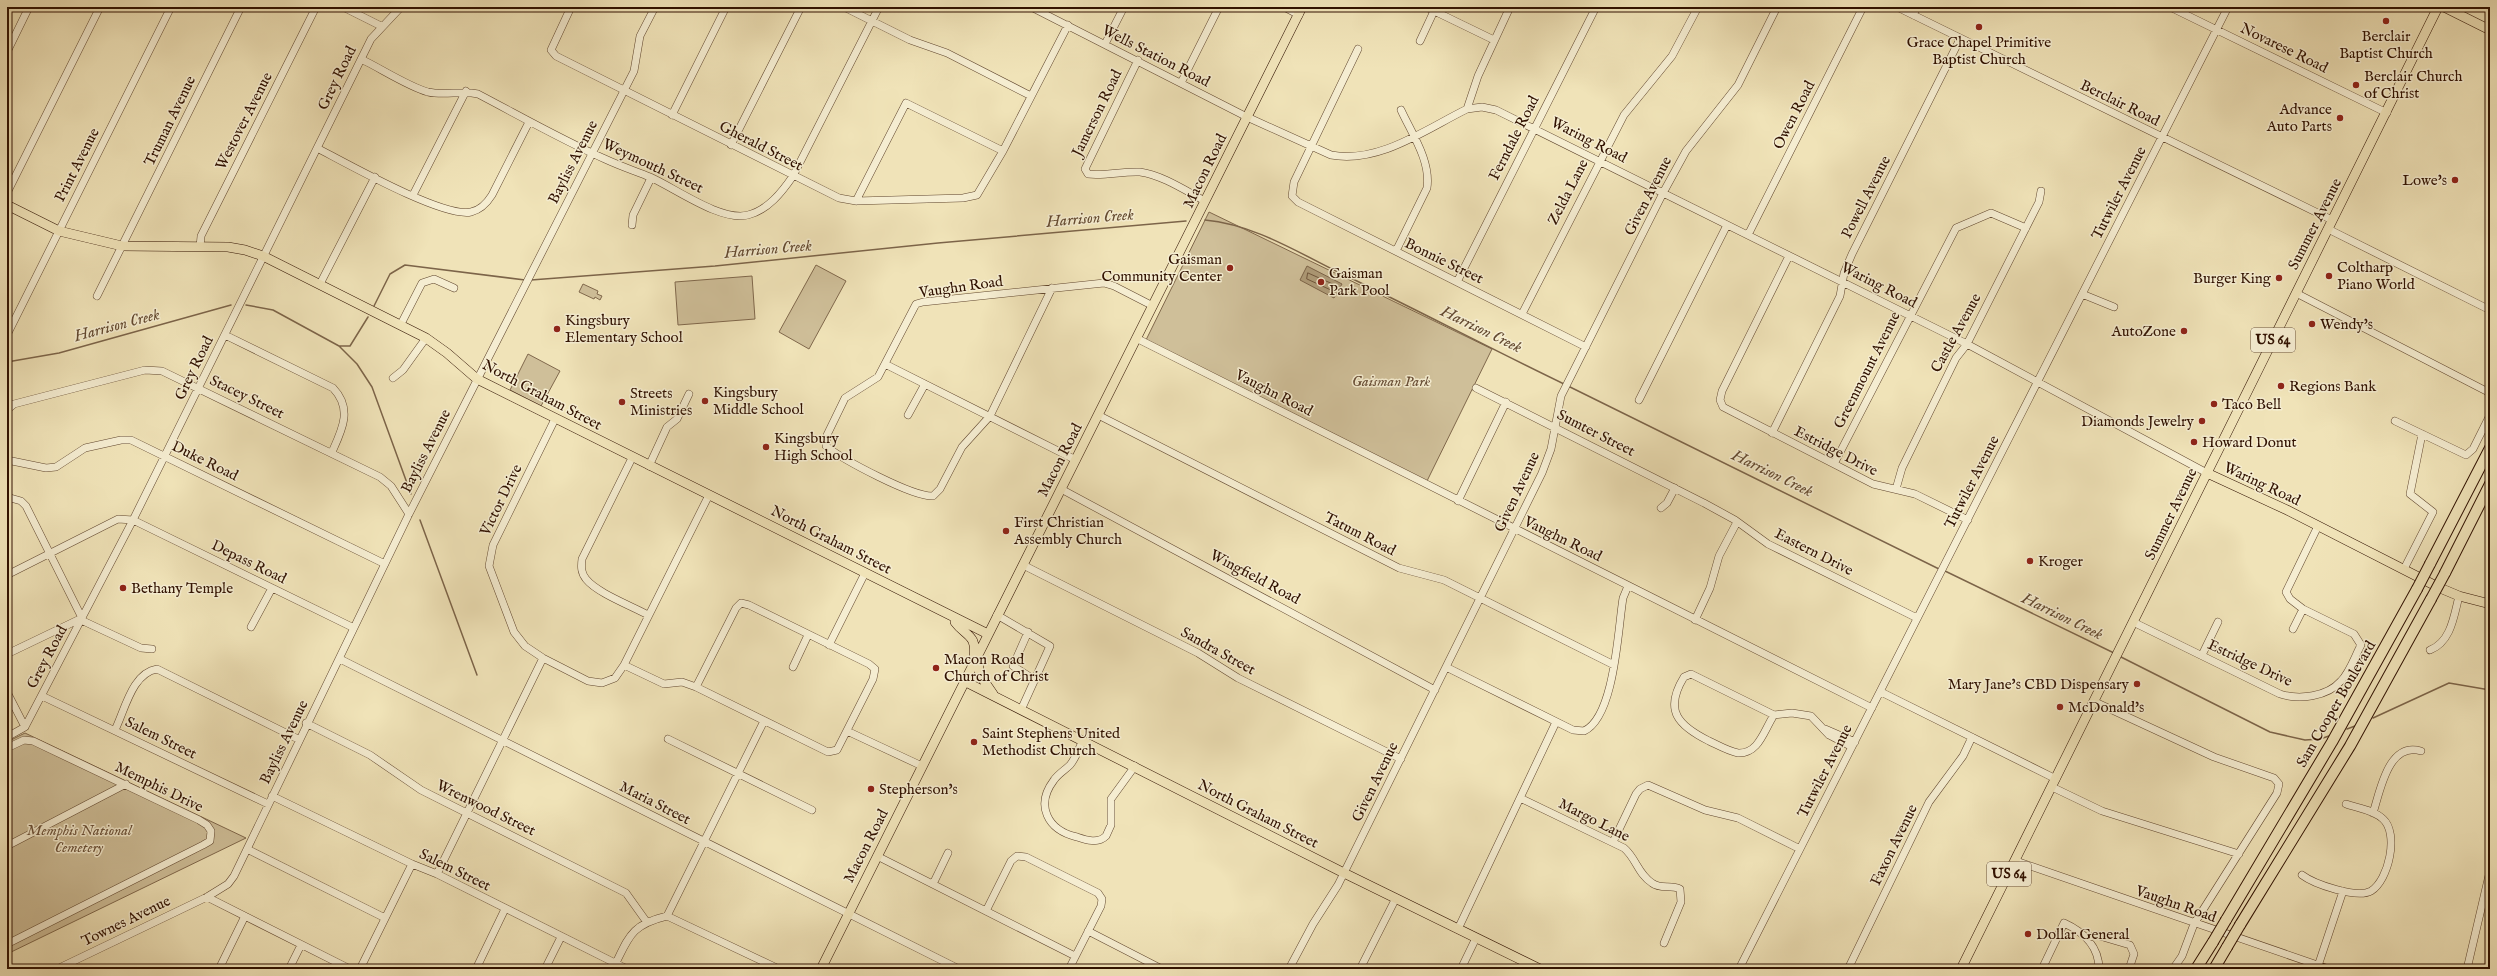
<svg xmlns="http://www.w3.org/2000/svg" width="2497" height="976" viewBox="0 0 2497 976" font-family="'IM FELL English',serif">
	<rect width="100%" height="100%" fill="#f0e3b8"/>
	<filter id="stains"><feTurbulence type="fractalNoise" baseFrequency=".005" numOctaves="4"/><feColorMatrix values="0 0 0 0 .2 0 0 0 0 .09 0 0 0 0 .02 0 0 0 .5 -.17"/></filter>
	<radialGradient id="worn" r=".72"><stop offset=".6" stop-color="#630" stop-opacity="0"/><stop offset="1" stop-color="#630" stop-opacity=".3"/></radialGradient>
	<path fill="#cfbf99" stroke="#80684c" d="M1209 212 1492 349 1427 481 1146 340Z
		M816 265 846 281 809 349 779 332Z
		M752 276 755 319 678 325 675 282Z
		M583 284 598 291 597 294 602 296 600 300 595 297 594 299 579 292Z
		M528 354 560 371 541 406 510 390Z
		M25 733 246 838 7 954V742Z"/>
	<path fill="#af9c79" stroke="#7c6449" d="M1307 266 1342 284 1334 298 1300 280Z"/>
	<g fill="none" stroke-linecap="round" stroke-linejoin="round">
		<path stroke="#70563c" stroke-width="1" d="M1308 273 1335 285 1333 291 1307 279Z"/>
		<path stroke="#7c6449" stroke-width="1.5" d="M1205 220C1251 224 1294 250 1334 270 1412 307 1487 347 1564 384
			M531 280 715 266 938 243 1186 221
			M246 305 273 310 339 346H350L368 317
			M374 306 390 274 405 265 525 280
			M339 346 357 364 372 387 411 494
			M7 362 59 353 231 305
			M1568 386 1939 569
			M420 520 477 675
			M1945 571 2114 653
			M2119 656 2270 732 2305 740 2320 739 2329 736
			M2373 718 2449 683 2490 690
			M2347 729 2355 726"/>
		<defs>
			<path id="minor" d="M343 7 381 26
				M571 7 551 50 556 56 839 198 856 201 963 198 977 195 1003 151 1068 25
				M844 7 910 40 947 53 1031 96
				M1031 7 1247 117 1331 155C1379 164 1426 129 1467 109L1482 107 1496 110 1967 344 2207 473
				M1284 7 1299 15
				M1426 7 1494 40
				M1897 7 2332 220
				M2170 7 2387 113
				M1913 15 1917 7
				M1420 41 1434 11
				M1105 44 1124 7
				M1358 49 1294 182 1292 196 1298 202 1586 347
				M7 52 29 7
				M361 59C380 68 409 87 428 92 445 96 461 90 478 94 520 116 562 140 605 159 620 166 635 171 650 177 675 188 721 222 748 215 768 210 782 192 793 176L879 7
				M1138 60 1085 169 1088 174C1105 176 1123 171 1140 172 1162 175 1186 191 1205 201
				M1181 83 1219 7
				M1467 109 1478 76 1510 7
				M672 115 726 7
				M731 145 801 7
				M317 148C346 163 443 218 471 212 480 210 487 203 492 195L529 122
				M7 193 100 7
				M413 195 466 91
				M856 201 906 103 1003 151
				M632 225 633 215 651 178
				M2328 229 2490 310
				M1748 235 1863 7
				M200 247 201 236 316 7
				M1396 251 1427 188C1431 161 1412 134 1401 110
				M1789 256 1722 391 1720 400 1723 407 1873 484 1915 494 1968 520
				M1457 282 1596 7
				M320 284 375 177
				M1052 288 990 416 962 447 940 489 933 496C913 497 843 460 826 446L827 435 845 398 878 377 916 304 923 302 1104 283 1114 286 1153 306
				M2296 293 2490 393
				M2082 294 2114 307
				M97 296 241 7
				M1522 314 1624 115 1672 56 1698 7
				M401 324 422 283 434 279 454 288
				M7 335 171 7
				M225 335 333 388C353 409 342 430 332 452
				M1136 338 1872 708
				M885 364 1076 460
				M393 378 403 370 426 338
				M1476 388 1704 503 1735 520 1768 544 1917 618
				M1639 400 1727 225
				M7 410 14 404 145 370 162 371 380 477 391 486 409 514
				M908 415 925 384
				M1098 415 1399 568 1444 580 1614 665
				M555 419 493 545 489 566 514 632 525 646 543 658 588 681 602 683 615 678 624 665 709 495
				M2395 421 2466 455 2473 449 2490 415
				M1772 433 1840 296 1844 273 1852 254 1960 39
				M632 458 582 559C581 567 581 573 586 579 597 593 632 606 648 615
				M7 460 46 468 56 467 85 448 121 440H131L385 564
				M1834 464 1956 228 1991 213 2026 228
				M649 466 667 427 677 419 689 394
				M1061 489 1435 690
				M1896 489 1902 468 1956 358 1967 344 2039 202 2041 191
				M7 497 21 501 26 506 82 618 7 654
				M1458 501 1506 402
				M1661 508 1667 503 1675 488
				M1023 565 1198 653 1238 678 1401 759
				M2404 569 2433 512 2410 494 2422 434
				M7 575 118 519 133 520 354 628
				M997 615 1050 646 1021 710
				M81 620 141 648 152 649
				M1695 620 1710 588 1719 556 1737 522
				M2133 622 2280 694C2299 700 2327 697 2341 681 2350 672 2355 656 2361 645L2354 634 2303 609 2290 599 2286 592 2318 526
				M251 627 272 588
				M2293 629 2303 609
				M1028 632 1013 666 1035 680
				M829 645 865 573
				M2430 650C2451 642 2454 616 2459 596
				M2202 655 2218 622
				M340 659 959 969
				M624 665 664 684 682 682 696 687 828 752 837 750 873 679 875 669 869 664 749 605 741 603 736 608 696 687
				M793 667 808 635
				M1446 667 1573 730 1584 731C1615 717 1618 628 1623 598L1628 586
				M7 692 25 727
				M1881 692 2056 779
				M42 696 268 804
				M2095 702 2214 757 2274 778 2279 784 2277 793 2194 924 2182 956 2173 969
				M1774 715C1764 730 1759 754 1738 753 1728 751 1718 745 1709 741 1679 726 1663 711 1684 677L1691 674 1774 715 1792 713 1811 716 1829 735 1852 747
				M306 723 370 755 421 790 626 893 646 921
				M1825 729 1855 742
				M115 730C125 710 132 673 157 669L298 739
				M847 731 922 766
				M7 737 25 727 133 520 371 39 401 7
				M668 739 812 810
				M1083 740C1079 748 1076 758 1070 765 1065 770 1058 774 1054 780 1035 805 1047 830 1077 837 1086 840 1098 844 1106 836L1111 825V799L1135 766
				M7 748 24 740 33 741 199 820 207 825 211 831 210 841 203 845 7 944
				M2052 787 2102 811 2239 854
				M272 796 412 864 437 874 627 969
				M1520 798 1624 848C1636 858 1638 874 1652 883 1661 890 1671 884 1680 889L1681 902 1664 943
				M2373 813C2380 792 2388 741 2421 751
				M1613 842 1636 794 1640 789 1648 785 1705 810 1738 818 1800 849
				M7 846 126 784
				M247 849 385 918
				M877 856 1075 956
				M2016 861 2329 969
				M437 874 543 658
				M2302 875C2314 884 2357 899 2371 891 2389 880 2399 833 2383 819 2374 810 2357 808 2346 804
				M933 884 948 853
				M207 897 350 969
				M986 911 1011 861 1017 856 1026 857 1098 893 1102 899 1101 906 1069 969
				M667 916 779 969
				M1458 929 1556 722
				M1088 931 1162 969
				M2088 938 2096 935 2130 945 2134 954 2129 969
				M57 969 207 897 228 884 234 876 409 514 634 71 640 36 655 7
				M219 969 245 916
				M289 969 301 945
				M360 969 412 864
				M476 969 505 909
				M545 969 561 937
				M613 969C629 937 630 925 667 916L764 721
				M1289 969 1313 924 1338 885 1542 473 1551 449 1561 396 1663 193 1686 151 1738 85 1777 7
				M1360 969 1396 898
				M1461 969 1476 938
				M1739 969 2228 7
				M1848 969 1929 802 1963 756 1972 737
				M2042 969 2064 923C2084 932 2099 947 2099 969
				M2317 969 2343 891
				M2467 969 2490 871"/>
			<path id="major" d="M2444 7 2490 30
				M7 205 59 231 122 246 228 247 245 250 263 256 426 338 447 353 477 379 988 634
				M2207 473 2287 510 2440 588 2459 596 2490 604
				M955 622C966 637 977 634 974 657
				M977 656 980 675 993 694
				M964 681 1344 873 1540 969
				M821 969 1302 7
				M1961 969 2438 7"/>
			<path id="highway" d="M2430 564 2490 448
				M2445 573 2490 484
				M2226 920 2332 742 2417 589
				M2240 925 2350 746 2431 599
				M2196 969 2213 942
				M2214 969 2227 947"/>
		</defs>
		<use href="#minor" stroke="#60462e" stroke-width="8"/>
		<use href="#major" stroke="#301100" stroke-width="10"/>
		<use href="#highway" stroke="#301100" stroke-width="12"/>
		<use href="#minor" stroke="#f5edd1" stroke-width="7"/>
		<use href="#major" stroke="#f0e3b8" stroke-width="9"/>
		<use href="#highway" stroke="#f0e3b8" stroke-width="10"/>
		<defs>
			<path id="highway-bridge" d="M2417 589 2430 564
				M2431 599 2445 573
				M2213 942 2226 920
				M2227 947 2240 925"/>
		</defs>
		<use href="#highway-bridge" stroke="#301100" stroke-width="12" stroke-linecap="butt"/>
		<use href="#highway-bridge" stroke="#f0e3b8" stroke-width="10"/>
	</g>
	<g fill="#8f2418" stroke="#f5edd1" stroke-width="1.5">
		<circle cx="2386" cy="21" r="4"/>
		<circle cx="1979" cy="27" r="4"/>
		<circle cx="2356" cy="85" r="4"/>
		<circle cx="2340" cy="118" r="4"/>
		<circle cx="2455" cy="180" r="4"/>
		<circle cx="1230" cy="268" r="4"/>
		<circle cx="2329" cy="276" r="4"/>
		<circle cx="2279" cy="278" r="4"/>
		<circle cx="1321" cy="282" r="4"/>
		<circle cx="2312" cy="324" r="4"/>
		<circle cx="557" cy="329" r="4"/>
		<circle cx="2184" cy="331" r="4"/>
		<circle cx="2281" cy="386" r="4"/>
		<circle cx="705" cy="401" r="4"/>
		<circle cx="622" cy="402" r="4"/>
		<circle cx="2214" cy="404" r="4"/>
		<circle cx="2202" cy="421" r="4"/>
		<circle cx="2194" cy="442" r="4"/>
		<circle cx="766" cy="447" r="4"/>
		<circle cx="1006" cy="531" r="4"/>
		<circle cx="2030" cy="561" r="4"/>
		<circle cx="123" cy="588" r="4"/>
		<circle cx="936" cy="668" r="4"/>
		<circle cx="2137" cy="684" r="4"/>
		<circle cx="2060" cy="707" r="4"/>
		<circle cx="974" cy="742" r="4"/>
		<circle cx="871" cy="789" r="4"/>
		<circle cx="2028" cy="934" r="4"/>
	</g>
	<g text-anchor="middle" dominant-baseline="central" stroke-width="3" stroke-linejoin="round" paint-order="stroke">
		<g fill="#f5edd1" stroke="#6b533f" stroke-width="1">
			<rect x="2251" y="328" width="44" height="24" rx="3"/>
			<rect x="1987" y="862" width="44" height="24" rx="3"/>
		</g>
		<g font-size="14" font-weight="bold" fill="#301100">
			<text x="2273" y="340">US 64</text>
			<text x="2009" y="874">US 64</text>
		</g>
		<g font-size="15" fill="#301100" stroke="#f5edd1" text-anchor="start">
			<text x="2386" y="36" text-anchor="middle">Berclair<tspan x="2386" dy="17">Baptist Church</tspan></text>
			<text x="1979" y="42" text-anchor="middle">Grace Chapel Primitive<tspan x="1979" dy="17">Baptist Church</tspan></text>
			<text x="2364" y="76">Berclair Church<tspan x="2364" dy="17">of Christ</tspan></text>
			<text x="2332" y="109" text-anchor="end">Advance<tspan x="2332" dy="17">Auto Parts</tspan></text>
			<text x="2447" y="180" text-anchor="end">Lowe's</text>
			<text x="1222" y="259" text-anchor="end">Gaisman<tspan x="1222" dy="17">Community Center</tspan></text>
			<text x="2337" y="267">Coltharp<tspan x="2337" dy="17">Piano World</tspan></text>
			<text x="1329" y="273">Gaisman<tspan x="1329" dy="17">Park Pool</tspan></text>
			<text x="2271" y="278" text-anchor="end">Burger King</text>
			<text x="565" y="320">Kingsbury<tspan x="565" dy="17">Elementary School</tspan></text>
			<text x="2320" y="324">Wendy's</text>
			<text x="2176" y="331" text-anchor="end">AutoZone</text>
			<text x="2289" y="386">Regions Bank</text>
			<text x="713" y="392">Kingsbury<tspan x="713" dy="17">Middle School</tspan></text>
			<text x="630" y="393">Streets<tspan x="630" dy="17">Ministries</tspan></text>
			<text x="2222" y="404">Taco Bell</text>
			<text x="2194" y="421" text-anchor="end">Diamonds Jewelry</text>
			<text x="774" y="438">Kingsbury<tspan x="774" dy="17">High School</tspan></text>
			<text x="2202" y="442">Howard Donut</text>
			<text x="1014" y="522">First Christian<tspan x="1014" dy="17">Assembly Church</tspan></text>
			<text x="2038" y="561">Kroger</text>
			<text x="131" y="588">Bethany Temple</text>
			<text x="944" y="659">Macon Road<tspan x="944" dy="17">Church of Christ</tspan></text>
			<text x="2129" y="684" text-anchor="end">Mary Jane's CBD Dispensary</text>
			<text x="2068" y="707">McDonald's</text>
			<text x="982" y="733">Saint Stephens United<tspan x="982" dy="17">Methodist Church</tspan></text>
			<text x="879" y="789">Stepherson's</text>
			<text x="2036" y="934">Dollar General</text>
		</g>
		<g font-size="15" fill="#301100" stroke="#f5edd1">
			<text transform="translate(2284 48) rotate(26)">Novarese Road</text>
			<text transform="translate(1156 56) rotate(27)">Wells Station Road</text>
			<text transform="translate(337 78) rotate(-64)">Grey Road</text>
			<text transform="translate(2120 103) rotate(26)">Berclair Road</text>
			<text transform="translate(1097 113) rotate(-64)">Jamerson Road</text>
			<text transform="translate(1794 115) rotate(-63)">Owen Road</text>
			<text transform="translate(170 121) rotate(-64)">Truman Avenue</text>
			<text transform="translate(244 121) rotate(-63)">Westover Avenue</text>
			<text transform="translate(1514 138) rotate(-63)">Ferndale Road</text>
			<text transform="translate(1589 140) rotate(27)">Waring Road</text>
			<text transform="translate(761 146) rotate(27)">Gherald Street</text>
			<text transform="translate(573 162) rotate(-63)">Bayliss Avenue</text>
			<text transform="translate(77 165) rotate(-63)">Print Avenue</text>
			<text transform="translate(653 166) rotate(25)">Weymouth Street</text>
			<text transform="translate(1205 171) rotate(-64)">Macon Road</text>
			<text transform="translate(1568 192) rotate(-63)">Zelda Lane</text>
			<text transform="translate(2119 193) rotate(-63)">Tutwiler Avenue</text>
			<text transform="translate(1648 196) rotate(-63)">Given Avenue</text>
			<text transform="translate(1866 197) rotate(-63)">Powell Avenue</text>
			<text transform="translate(2315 224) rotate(-63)">Summer Avenue</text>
			<text transform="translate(1444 261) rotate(26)">Bonnie Street</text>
			<text transform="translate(1879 285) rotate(27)">Waring Road</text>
			<text transform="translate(961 287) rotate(-8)">Vaughn Road</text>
			<text transform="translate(1956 333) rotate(-61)">Castle Avenue</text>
			<text transform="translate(194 368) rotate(-64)">Grey Road</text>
			<text transform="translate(1867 370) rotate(-63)">Greenmount Avenue</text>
			<text transform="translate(1274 393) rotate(27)">Vaughn Road</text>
			<text transform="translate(542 395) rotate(28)">North Graham Street</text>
			<text transform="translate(247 397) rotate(26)">Stacey Street</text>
			<text transform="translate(1596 433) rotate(27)">Sumter Street</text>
			<text transform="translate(426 451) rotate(-63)">Bayliss Avenue</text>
			<text transform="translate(1836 451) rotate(27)">Estridge Drive</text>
			<text transform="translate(1060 460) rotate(-63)">Macon Road</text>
			<text transform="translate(205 461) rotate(26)">Duke Road</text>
			<text transform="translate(1972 482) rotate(-63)">Tutwiler Avenue</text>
			<text transform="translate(2262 484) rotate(25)">Waring Road</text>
			<text transform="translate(1517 492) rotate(-65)">Given Avenue</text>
			<text transform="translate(501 500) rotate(-64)">Victor Drive</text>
			<text transform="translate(2171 514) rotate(-64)">Summer Avenue</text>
			<text transform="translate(1360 534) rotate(27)">Tatum Road</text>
			<text transform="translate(1563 539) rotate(26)">Vaughn Road</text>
			<text transform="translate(831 540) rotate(27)">North Graham Street</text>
			<text transform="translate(1814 552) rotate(27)">Eastern Drive</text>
			<text transform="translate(249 562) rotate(26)">Depass Road</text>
			<text transform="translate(1255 577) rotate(28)">Wingfield Road</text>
			<text transform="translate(1218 651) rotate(29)">Sandra Street</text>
			<text transform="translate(47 657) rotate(-62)">Grey Road</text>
			<text transform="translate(2250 663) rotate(25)">Estridge Drive</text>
			<text transform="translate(2336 704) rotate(-60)">Sam Cooper Boulevard</text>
			<text transform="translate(161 738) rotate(26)">Salem Street</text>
			<text transform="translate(284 742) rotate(-64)">Bayliss Avenue</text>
			<text transform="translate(1825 771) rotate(-63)">Tutwiler Avenue</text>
			<text transform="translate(1375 782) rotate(-64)">Given Avenue</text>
			<text transform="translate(159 787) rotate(26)">Memphis Drive</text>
			<text transform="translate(655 803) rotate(27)">Maria Street</text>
			<text transform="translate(486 808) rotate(26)">Wrenwood Street</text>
			<text transform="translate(1258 814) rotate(27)">North Graham Street</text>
			<text transform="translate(1594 820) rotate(27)">Margo Lane</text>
			<text transform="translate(1894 845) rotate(-64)">Faxon Avenue</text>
			<text transform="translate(866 846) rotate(-63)">Macon Road</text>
			<text transform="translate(455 870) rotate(26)">Salem Street</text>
			<text transform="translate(2176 904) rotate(19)">Vaughn Road</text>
			<text transform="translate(126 921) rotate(-26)">Townes Avenue</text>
		</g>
		<g font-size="15" font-style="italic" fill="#684e36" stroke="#f5edd1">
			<text x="1391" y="381">Gaisman Park</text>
			<text x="79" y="830">Memphis National<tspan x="79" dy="17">Cemetery</tspan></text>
		</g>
		<g font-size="16" font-style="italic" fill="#634930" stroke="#f5edd1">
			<text transform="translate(1090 219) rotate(-5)">Harrison Creek</text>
			<text transform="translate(768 250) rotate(-5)">Harrison Creek</text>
			<text transform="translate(117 326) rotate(-15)">Harrison Creek</text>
			<text transform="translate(1481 330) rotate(26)">Harrison Creek</text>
			<text transform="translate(1772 474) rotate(26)">Harrison Creek</text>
			<text transform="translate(2062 617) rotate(26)">Harrison Creek</text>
		</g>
	</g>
	<rect width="2497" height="976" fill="none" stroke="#f0e3b8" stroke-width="24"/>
	<rect x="8" y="8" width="2481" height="960" fill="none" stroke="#301100" stroke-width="2"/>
	<rect x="12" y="12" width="2473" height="952" fill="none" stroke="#301100"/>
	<rect width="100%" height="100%" filter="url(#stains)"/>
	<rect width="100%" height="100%" fill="url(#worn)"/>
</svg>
